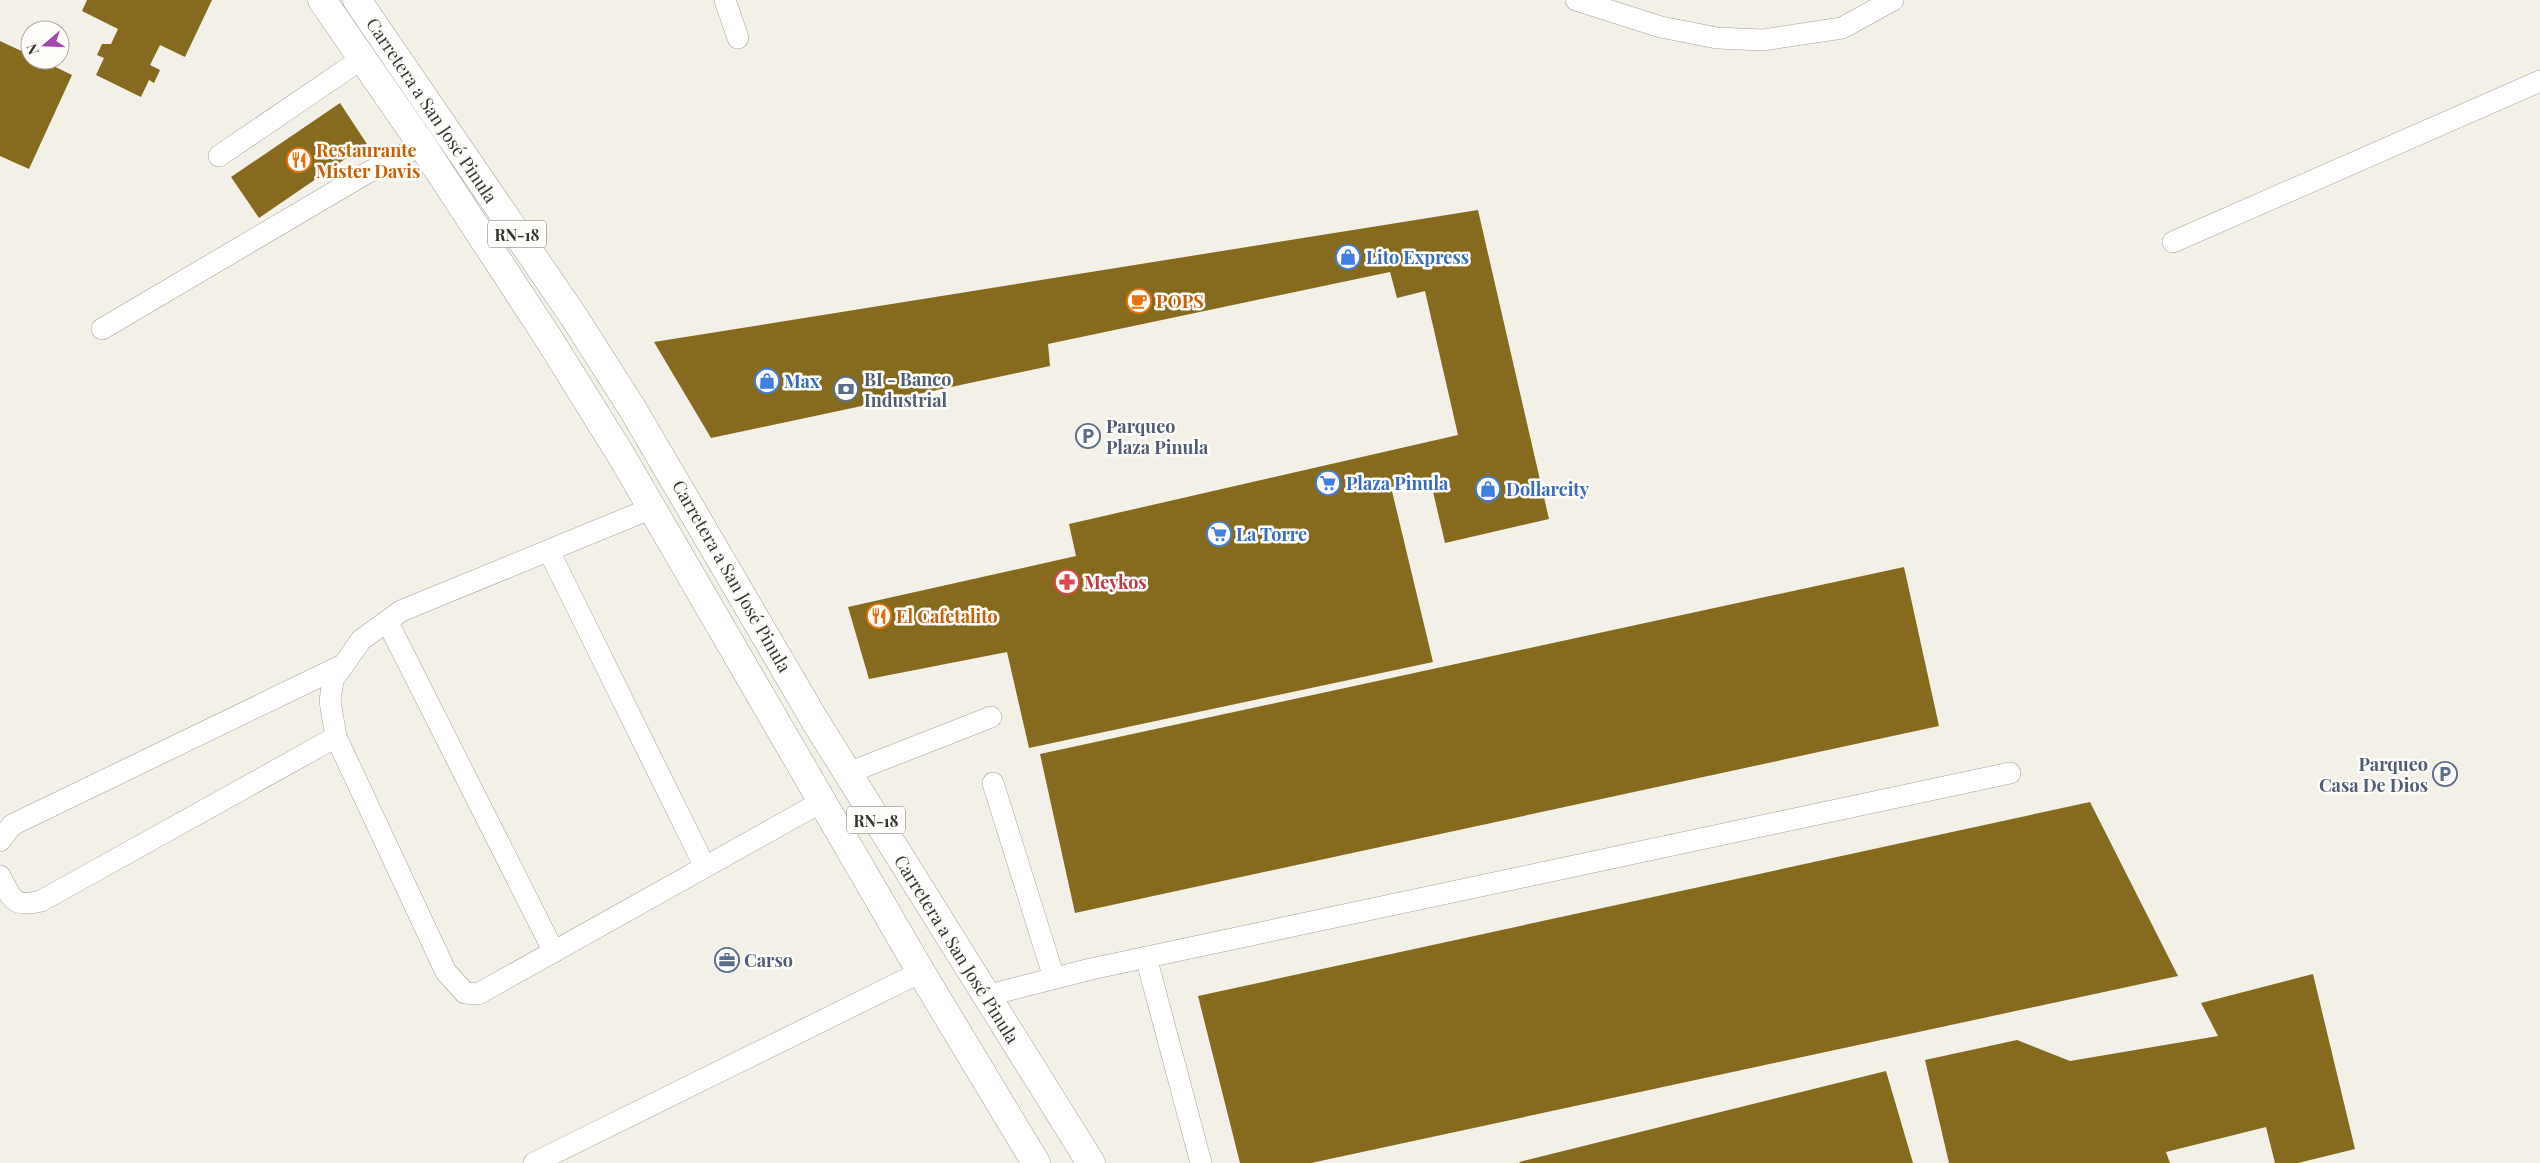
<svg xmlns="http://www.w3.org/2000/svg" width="2540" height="1163" viewBox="0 0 2540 1163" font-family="'Playfair Display',serif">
	<rect width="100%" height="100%" fill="#f3f0e8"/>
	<path fill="#866b1f" d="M87 0H212L185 57 160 45 150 65 160 70 154 83 149 80 141 97 96 75 104 58 97 55 102 44H111L118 29 82 11Z
		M0 41 30 55V60H41L72 75 29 169 0 156Z
		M340 103 367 144 259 218 231 177Z
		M1478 210 1549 519 1445 543 1430 479 1391 487 1433 662 1029 748 1007 652 869 679 848 607 1076 556 1069 524 1458 435 1425 291 1397 298 1390 272 1048 344 1050 366 711 438 654 342Z
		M1904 567 1939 726 1075 913 1040 754Z
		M2090 802 2178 976 1311 1163H1240L1198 996Z
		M2313 974 2355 1149 2298 1163H2275L2266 1127 2166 1152 2170 1163H1949L1925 1060 2017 1040 2070 1061 2218 1036 2201 1003Z
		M1886 1071 1913 1163H1520L1519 1162Z"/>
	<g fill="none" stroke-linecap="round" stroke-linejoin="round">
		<defs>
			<path id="service" d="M725 0 738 38
				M1576 0 1661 27 1717 38 1763 40 1842 28 1893 0
				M219 156 363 58
				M2173 242 2540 81
				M102 329 365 174 422 145
				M652 508 401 611 361 640 333 680 330 701 336 737 446 972 465 993 478 994 823 801
				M549 551 705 867
				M387 621 554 952
				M848 773 991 717
				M993 783 1054 978
				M0 841 12 825 343 665
				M0 876C12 899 13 908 41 901L336 737
				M1146 957 1201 1163
				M985 996 1091 969 2010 773
				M534 1163 921 972"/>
			<path id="primary" d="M322 0 422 145 547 336 621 455 921 972 1036 1163
				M357 0 574 317 632 408 814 719 1091 1163"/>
		</defs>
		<use href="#service" stroke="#a4a19a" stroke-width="22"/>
		<use href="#primary" stroke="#a4a19a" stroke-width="29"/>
		<use href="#service" stroke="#fff" stroke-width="21"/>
		<use href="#primary" stroke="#fff" stroke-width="28"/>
	</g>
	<defs>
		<symbol id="restaurant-ring" viewBox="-11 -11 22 22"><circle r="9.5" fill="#fffdfa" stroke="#e8710a" stroke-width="1.5"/><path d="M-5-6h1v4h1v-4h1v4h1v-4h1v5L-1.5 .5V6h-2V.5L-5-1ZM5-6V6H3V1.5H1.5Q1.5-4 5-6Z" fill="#e8710a"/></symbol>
		<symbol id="shop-ring" viewBox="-11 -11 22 22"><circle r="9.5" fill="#fffdfa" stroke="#3f7fe0" stroke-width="1.5"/><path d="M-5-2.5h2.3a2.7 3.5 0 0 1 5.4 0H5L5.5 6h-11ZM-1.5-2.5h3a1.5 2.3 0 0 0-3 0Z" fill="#3f7fe0"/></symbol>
		<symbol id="cafe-ring" viewBox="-11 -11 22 22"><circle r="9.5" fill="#fffdfa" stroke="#e8710a" stroke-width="1.5"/><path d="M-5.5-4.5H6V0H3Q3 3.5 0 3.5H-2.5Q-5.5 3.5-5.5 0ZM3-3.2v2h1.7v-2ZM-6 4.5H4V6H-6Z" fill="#e8710a"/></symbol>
		<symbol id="bank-ring" viewBox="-11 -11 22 22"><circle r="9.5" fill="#fffdfa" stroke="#5c6f8a" stroke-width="1.5"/><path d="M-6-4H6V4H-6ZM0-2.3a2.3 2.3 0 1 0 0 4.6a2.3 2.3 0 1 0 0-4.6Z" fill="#5c6f8a"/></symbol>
		<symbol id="parking-ring" viewBox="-11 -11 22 22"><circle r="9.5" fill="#fffdfa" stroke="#5c6f8a" stroke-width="1.5"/><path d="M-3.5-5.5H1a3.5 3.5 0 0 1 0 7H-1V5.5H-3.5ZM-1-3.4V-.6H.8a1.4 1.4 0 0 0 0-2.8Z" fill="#5c6f8a"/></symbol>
		<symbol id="supermarket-ring" viewBox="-11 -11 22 22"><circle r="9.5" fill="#fffdfa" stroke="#3f7fe0" stroke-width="1.5"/><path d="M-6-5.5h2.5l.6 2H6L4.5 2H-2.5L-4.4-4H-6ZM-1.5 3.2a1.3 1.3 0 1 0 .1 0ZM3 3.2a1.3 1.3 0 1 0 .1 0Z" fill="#3f7fe0"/></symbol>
		<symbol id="pharmacy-ring" viewBox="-11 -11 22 22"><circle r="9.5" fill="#fffdfa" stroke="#e0444e" stroke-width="1.5"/><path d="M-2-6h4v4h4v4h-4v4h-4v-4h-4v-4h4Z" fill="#e0444e"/></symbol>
		<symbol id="office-ring" viewBox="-11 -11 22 22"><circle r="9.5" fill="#fffdfa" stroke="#5c6f8a" stroke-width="1.5"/><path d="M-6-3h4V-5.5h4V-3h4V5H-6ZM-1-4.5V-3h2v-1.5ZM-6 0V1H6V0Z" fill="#5c6f8a"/></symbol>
	</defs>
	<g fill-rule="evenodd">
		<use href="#restaurant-ring" x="285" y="146" width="28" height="28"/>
		<use href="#shop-ring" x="1334" y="243" width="28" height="28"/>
		<use href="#cafe-ring" x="1125" y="287" width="28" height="28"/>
		<use href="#shop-ring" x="753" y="367" width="28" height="28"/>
		<use href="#bank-ring" x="832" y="375" width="28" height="28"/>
		<use href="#parking-ring" x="1074" y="422" width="28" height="28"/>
		<use href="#supermarket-ring" x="1314" y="469" width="28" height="28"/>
		<use href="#shop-ring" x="1474" y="475" width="28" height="28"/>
		<use href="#supermarket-ring" x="1205" y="520" width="28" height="28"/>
		<use href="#pharmacy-ring" x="1053" y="568" width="28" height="28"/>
		<use href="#restaurant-ring" x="865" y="602" width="28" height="28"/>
		<use href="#parking-ring" x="2431" y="760" width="28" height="28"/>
		<use href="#office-ring" x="713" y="946" width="28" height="28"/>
	</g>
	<g text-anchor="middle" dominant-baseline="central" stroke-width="5" stroke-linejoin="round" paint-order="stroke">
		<g fill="#fffdfa" stroke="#72706d" stroke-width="1">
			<rect x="488" y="220.5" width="58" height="27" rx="4"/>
			<rect x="847" y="806.5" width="58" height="27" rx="4"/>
		</g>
		<g font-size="16" font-weight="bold" fill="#363431">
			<text x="517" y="234">RN-18</text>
			<text x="876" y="820">RN-18</text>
		</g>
		<g font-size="18" fill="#363431" stroke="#fffdfa">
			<text transform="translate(432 110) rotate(56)">Carretera a San José Pinula</text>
			<text transform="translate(732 576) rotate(60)">Carretera a San José Pinula</text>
			<text transform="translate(957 949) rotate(58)">Carretera a San José Pinula</text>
		</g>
		<g font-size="18" font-weight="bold" fill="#c56008" stroke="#fffdfa" text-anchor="start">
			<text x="316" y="150">Restaurante<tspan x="316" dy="21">Mister Davis</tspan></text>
			<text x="1156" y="301">POPS</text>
			<text x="896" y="616">El Cafetalito</text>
		</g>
		<g font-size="18" font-weight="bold" fill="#366cbe" stroke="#fffdfa" text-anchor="start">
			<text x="1366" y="257">Lito Express</text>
			<text x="784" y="381">Max</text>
			<text x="1346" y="483">Plaza Pinula</text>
			<text x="1506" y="489">Dollarcity</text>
			<text x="1236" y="534">La Torre</text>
		</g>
		<g font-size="18" font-weight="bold" fill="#4e5e75" stroke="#fffdfa" text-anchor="start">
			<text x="864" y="379">BI - Banco<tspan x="864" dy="21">Industrial</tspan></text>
			<text x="1106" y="426">Parqueo<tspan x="1106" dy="21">Plaza Pinula</tspan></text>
			<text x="2428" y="764" text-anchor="end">Parqueo<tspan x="2428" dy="21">Casa De Dios</tspan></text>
			<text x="744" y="960">Carso</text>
		</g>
		<g font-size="18" font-weight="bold" fill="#be3a42" stroke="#fffdfa" text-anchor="start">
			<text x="1084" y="582">Meykos</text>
		</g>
	</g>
	<g transform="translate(45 45) rotate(251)"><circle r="24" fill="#fffdfa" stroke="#afadaa"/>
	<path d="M0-4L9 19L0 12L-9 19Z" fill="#a446af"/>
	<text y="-8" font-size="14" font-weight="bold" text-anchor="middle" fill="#363431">N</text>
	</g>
</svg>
